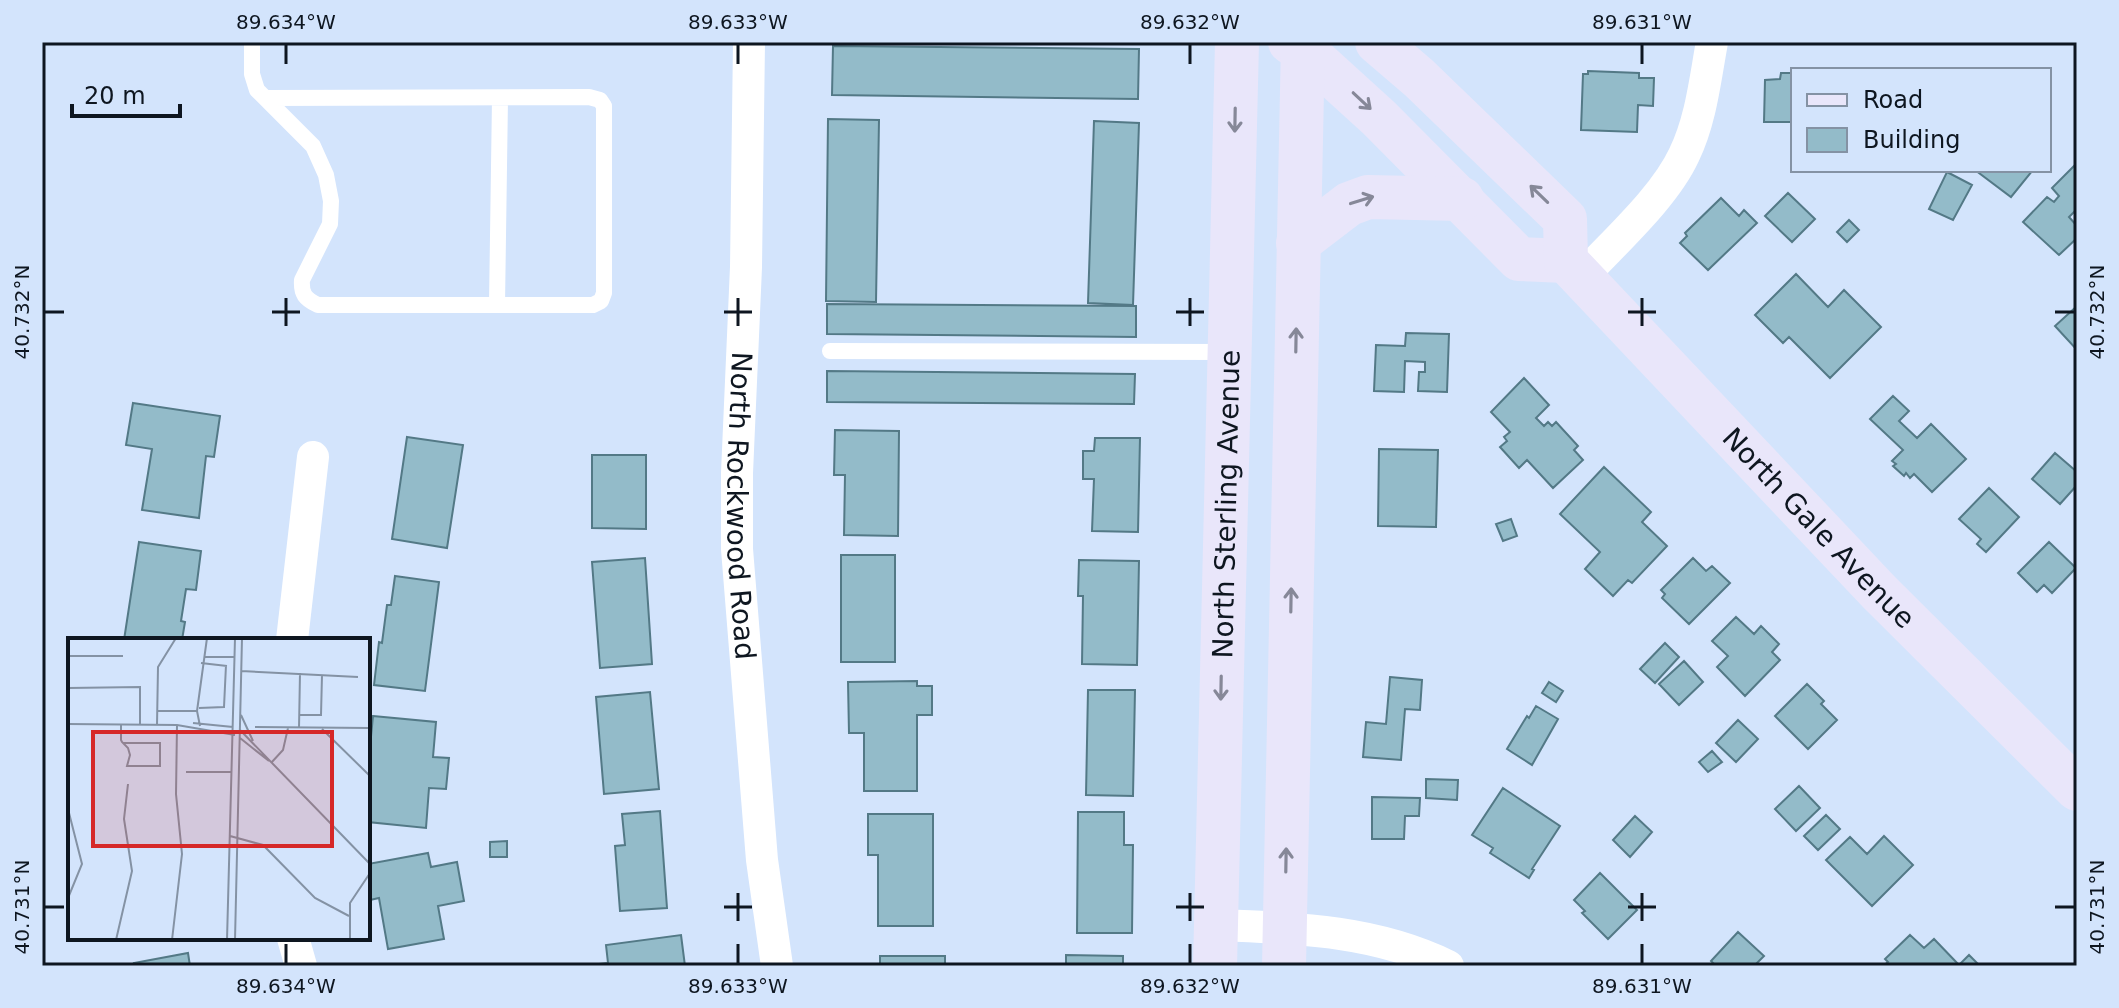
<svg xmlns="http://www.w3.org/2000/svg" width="2119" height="1008" viewBox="0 0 2119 1008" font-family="'DejaVu Sans',sans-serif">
	<rect width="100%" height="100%" fill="#d3e4fc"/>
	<path fill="#93bbc9" stroke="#537986" stroke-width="2" d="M833 46 1139 49 1138 99 832 95Z
		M1588 71 1639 73V78H1654L1653 106 1638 105 1637 132 1581 130 1583 74H1588Z
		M1781 73H1793V122H1764L1765 80 1780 79Z
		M828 119 879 120 876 302 826 301Z
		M1094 121 1139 123 1133 305 1088 303Z
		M2077 163V209L2069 217 2077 226V238L2059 255 2023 222 2047 197 2054 202 2059 196 2052 188Z
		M1975 170H2033L2011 197Z
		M1947 172 1972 185 1953 220 1929 209Z
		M1788 193 1815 219 1792 242 1765 216Z
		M1721 198 1739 216 1744 210 1757 223 1708 270 1680 243 1687 236 1685 233Z
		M1849 220 1859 230 1847 242 1837 232Z
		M1796 274 1828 307 1844 290 1881 327 1830 378 1789 337 1783 343 1755 315Z
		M827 304 1136 306V337L827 334Z
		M2077 306V350L2055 326Z
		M1406 333 1449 334 1447 392 1418 391 1419 372H1425V362L1405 361 1404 392 1374 391 1376 345 1405 346Z
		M827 371 1135 374 1134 404 827 402Z
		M1524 378 1549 405 1536 418 1544 426 1548 422 1552 426 1556 422 1578 446 1574 450 1583 460 1553 488 1527 460 1519 468 1500 447 1507 441 1504 437 1510 432 1491 412Z
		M1893 396 1909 411 1899 421 1917 438 1931 424 1966 459 1932 492 1914 474 1910 478 1906 473 1904 476 1893 466 1896 464 1892 461 1903 450 1870 419Z
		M133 403 220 416 214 457 206 456 199 518 142 510 152 449 126 445Z
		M835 430 899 431 898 536 844 535 845 475H834Z
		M407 437 463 445 447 548 392 539Z
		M1095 438H1140L1138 532 1092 531 1094 479H1083V451H1094Z
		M1379 449 1438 450 1436 527 1378 526Z
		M2055 453 2077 472V485L2060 504 2032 479Z
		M592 455H646V529L592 528Z
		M1604 467 1651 512 1642 522 1667 546 1632 583 1628 580 1613 596 1585 569 1600 552 1560 514Z
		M1989 488 2019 517 1986 552 1977 544 1981 539 1959 519Z
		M1511 519 1517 536 1503 541 1496 524Z
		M139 542 201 551 196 590 186 589 181 621 185 622 182 640H124Z
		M2049 542 2076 568 2052 593 2044 585 2037 592 2018 573Z
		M841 555H895V662H841Z
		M645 558 652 664 600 668 592 562Z
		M1693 558 1706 571 1712 566 1730 583 1689 624 1662 598 1665 594 1661 590Z
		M1079 560 1139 561 1137 665 1082 664 1083 596H1078Z
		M395 576 439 582 425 691 374 685 379 642 382 643 387 605H391Z
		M1736 617 1754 634 1761 626 1779 644 1772 652 1780 660 1745 696 1717 667 1728 656 1712 641Z
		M1665 643 1679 657 1655 683 1640 669Z
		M1684 661 1703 682 1679 705 1659 684Z
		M1390 677 1422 680 1420 710 1405 709 1401 760 1363 757 1366 722 1386 724Z
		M917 681V686H932V715H917V791H864V733H849L848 682Z
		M1549 682 1563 691 1556 702 1542 693Z
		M1807 684 1824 701 1821 704 1837 720 1808 749 1775 716Z
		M1088 690H1135L1133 796 1086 795Z
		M650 692 659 789 604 794 596 697Z
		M1536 706 1558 719 1532 765 1507 749 1527 716 1529 718Z
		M373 716 436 722 433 757 449 758 446 789 429 788 426 828 368 822 371 757H369Z
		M1738 720 1758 739 1736 762 1716 743Z
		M1712 751 1722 762 1708 772 1699 762Z
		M1426 779 1458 780 1457 800 1426 798Z
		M1799 786 1820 808 1796 831 1775 809Z
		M1503 788 1560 826 1532 869 1534 870 1529 878 1490 853 1493 848 1472 835Z
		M1372 797 1420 798 1419 816H1405L1404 839H1372Z
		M660 811 667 908 620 911 615 846 625 845 622 814Z
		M1078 812H1124V845H1133L1132 933H1077Z
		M868 814H933V926H878V855H868Z
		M1826 815 1840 829 1818 850 1804 836Z
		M1635 816 1652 832 1630 857 1613 840Z
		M1884 836 1913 865 1872 906 1826 860 1850 837 1867 854Z
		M507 841V857H490V842Z
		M428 853 431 867 457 862 464 901 438 906 444 939 388 949 379 898 370 900 368 864Z
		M1600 873 1637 910 1608 939 1582 913 1585 911 1574 900Z
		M1738 932 1764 956 1754 966H1716L1711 961Z
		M681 935 685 966H581L608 963 606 945Z
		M1910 935 1924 948 1934 939 1959 965 1969 955 1980 966H1883L1888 962 1885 959Z
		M188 953 190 966H135L134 963Z
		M1066 955 1123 956V966H1066Z
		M880 956H945V966H880Z"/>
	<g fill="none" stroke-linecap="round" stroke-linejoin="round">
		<path stroke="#fff" stroke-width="16" d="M252 42V74L257 90 313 146 326 175 331 201 330 224 302 280C301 294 305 299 318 305H593L601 301 604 293V106L600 100 589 97 267 98
			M497 305 500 98
			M830 351 1228 352"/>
		<g stroke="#fff" stroke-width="32">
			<path id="s1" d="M749 42 746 267 737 473V549L762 860 777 966"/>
			<path d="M1582 277C1614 242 1664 198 1684 155 1701 120 1705 80 1712 42"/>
			<path d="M292 640 313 457"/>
			<path d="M1216 925C1296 928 1375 930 1448 966"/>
			<path d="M293 938 301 966"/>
		</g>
		<g stroke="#e9e6fa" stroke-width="44">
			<path d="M1290 42 1313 58 1379 118 1519 259 1566 261"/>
			<path id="s2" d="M1377 42 1419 78 1565 219 1566 261 1879 592 2077 789"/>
			<path d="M1298 243 1349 204 1368 197 1462 199"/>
			<path id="s3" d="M1215 966 1237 42"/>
			<path d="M1284 966 1303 42"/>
		</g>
	</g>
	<defs><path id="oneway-shaft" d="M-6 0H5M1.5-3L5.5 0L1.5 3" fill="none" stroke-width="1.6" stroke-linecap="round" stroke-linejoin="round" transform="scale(2)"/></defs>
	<g stroke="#868898">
		<use href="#oneway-shaft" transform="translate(1362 101) rotate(43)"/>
		<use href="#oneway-shaft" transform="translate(1235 120) rotate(91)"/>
		<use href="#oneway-shaft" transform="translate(1539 194) rotate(-136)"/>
		<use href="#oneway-shaft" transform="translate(1362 200) rotate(-17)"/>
		<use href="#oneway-shaft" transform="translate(1296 340) rotate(-89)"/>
		<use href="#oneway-shaft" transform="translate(1291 600) rotate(-89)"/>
		<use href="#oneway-shaft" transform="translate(1221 688) rotate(91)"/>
		<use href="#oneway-shaft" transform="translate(1286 860) rotate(-89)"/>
	</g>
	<path fill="none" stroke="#0e1620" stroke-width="3" d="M286 44V64M738 44V64M1190 44V64M1642 44V64M286 298V326M738 298V326M1190 298V326M1642 298V326M44 312H64M272 312H300M724 312H752M1176 312H1204M1628 312H1656M2055 312H2075M738 893V921M1190 893V921M1642 893V921M44 907H64M724 907H752M1176 907H1204M1628 907H1656M2055 907H2075M286 944V964M738 944V964M1190 944V964M1642 944V964"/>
	<g text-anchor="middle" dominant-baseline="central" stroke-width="6" stroke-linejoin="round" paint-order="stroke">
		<g font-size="28" fill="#0e1620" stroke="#d3e4fc">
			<text stroke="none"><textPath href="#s3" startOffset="462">North Sterling Avenue</textPath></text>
			<text stroke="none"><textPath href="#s1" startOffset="464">North Rockwood Road</textPath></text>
			<text stroke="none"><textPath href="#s2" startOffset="668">North Gale Avenue</textPath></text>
		</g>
	</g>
	<g transform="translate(68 638)">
		<rect width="302" height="302" fill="#d3e4fc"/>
		<path fill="none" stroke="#8492a4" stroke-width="2" d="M0 18H55M136 19H166M133 25 159 28M173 33 290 39M0 50 72 49V87M131 70 156 69 158 27M90 73H129M173 77 185 103M231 77H253L254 37M125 85 165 89M0 86 109 87 167 97M53 87V102L54 104 60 110 62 117 59 128H92V105H55M89 87 90 29 108 0M132 88 129 73 139 0M187 89 302 90M231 90 232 35M254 91 302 138M172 92 302 226M172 100 201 123M203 125 215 112 220 90M118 134H163M0 171 14 226 0 260M162 198 195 207 247 260 281 278M48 302 64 233 56 181 60 146M104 302 114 216 108 156 109 87M159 302 167 0M167 302 174 0M282 302V265L302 235"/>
		<path fill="#d62828" fill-opacity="0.15" stroke="#d62828" stroke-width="4" d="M25 94H264V208H25Z"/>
		<rect width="302" height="302" fill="none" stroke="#0e1620" stroke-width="4"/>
	</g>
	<rect width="2119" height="1008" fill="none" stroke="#d3e4fc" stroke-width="88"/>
	<rect x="1791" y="68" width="260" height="104" fill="#d3e4fc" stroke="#8492a4" stroke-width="2"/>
	<rect x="1807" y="94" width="40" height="12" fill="#e9e6fa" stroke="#8492a4" stroke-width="2"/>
	<text x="1863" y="108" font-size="24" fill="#0e1620">Road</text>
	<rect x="1807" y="128" width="40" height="24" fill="#93bbc9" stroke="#8492a4" stroke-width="2"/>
	<text x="1863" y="148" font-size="24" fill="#0e1620">Building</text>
	<path d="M72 104v12h108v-12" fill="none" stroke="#0e1620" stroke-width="4"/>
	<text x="84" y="104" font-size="24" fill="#0e1620" stroke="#d3e4fc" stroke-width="6" paint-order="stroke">20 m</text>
	<rect x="44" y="44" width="2031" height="920" fill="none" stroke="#0e1620" stroke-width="3"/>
	<g font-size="20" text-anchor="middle" fill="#0e1620">
		<text x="286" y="29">89.634°W</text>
		<text x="738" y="29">89.633°W</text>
		<text x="1190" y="29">89.632°W</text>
		<text x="1642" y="29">89.631°W</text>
		<text transform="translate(22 312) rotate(-90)" y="7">40.732°N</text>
		<text transform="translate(2097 312) rotate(-90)" y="7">40.732°N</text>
		<text transform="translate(22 907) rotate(-90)" y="7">40.731°N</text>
		<text transform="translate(2097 907) rotate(-90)" y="7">40.731°N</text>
		<text x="286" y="993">89.634°W</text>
		<text x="738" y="993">89.633°W</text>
		<text x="1190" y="993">89.632°W</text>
		<text x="1642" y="993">89.631°W</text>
	</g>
</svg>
